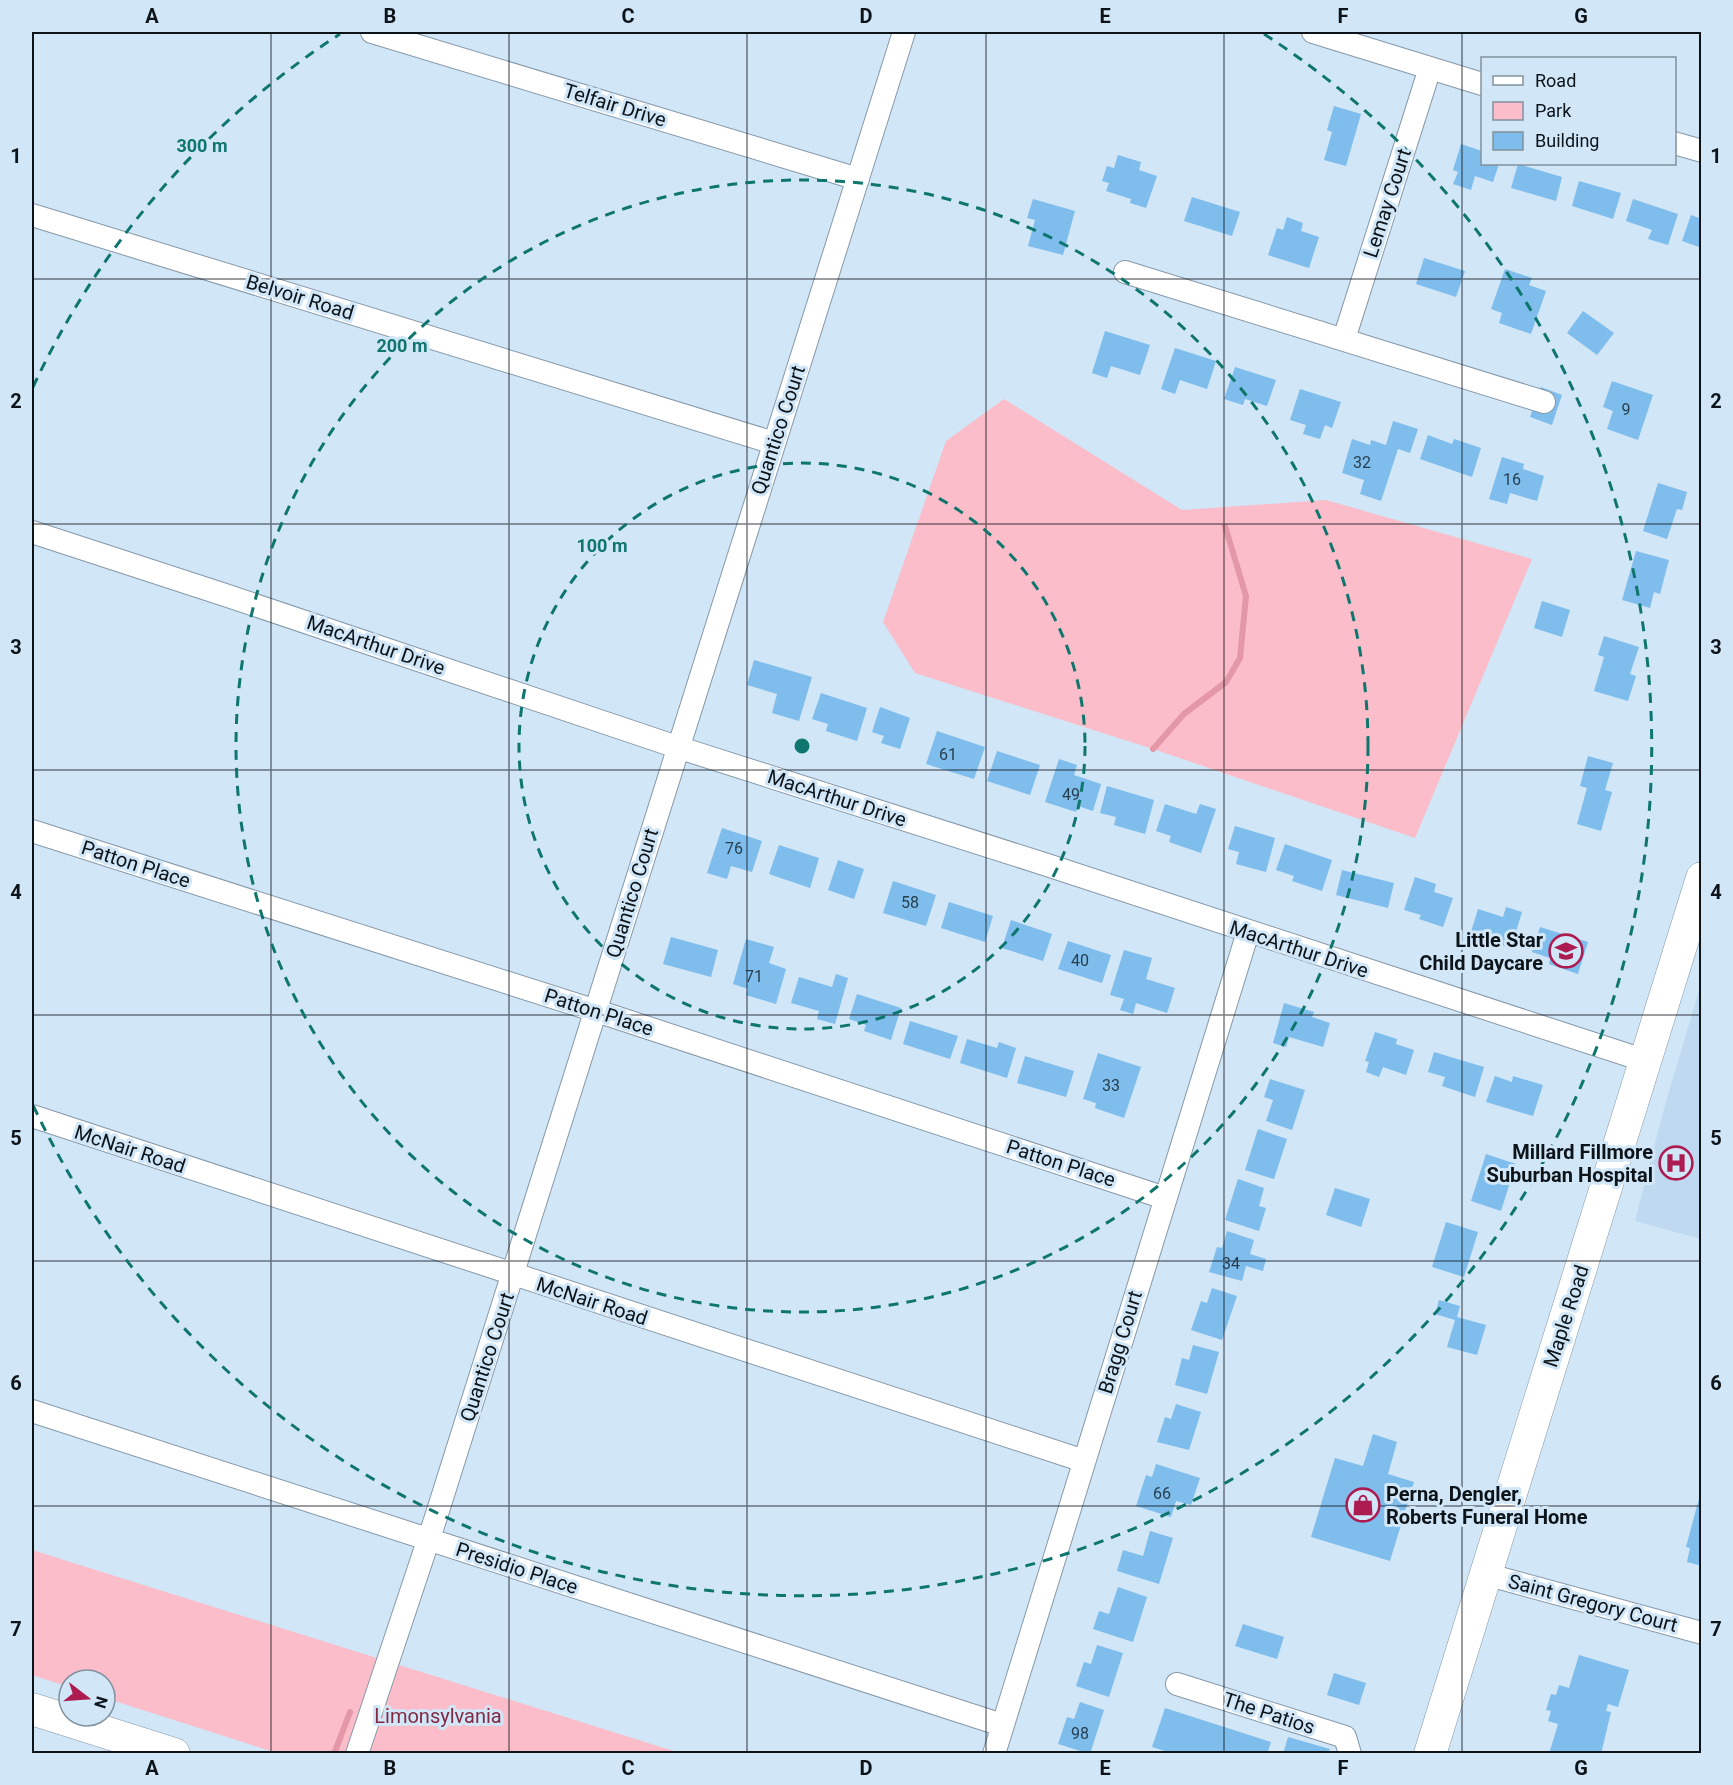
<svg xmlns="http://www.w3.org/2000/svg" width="1733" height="1785" viewBox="0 0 1733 1785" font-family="Roboto,sans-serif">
	<rect width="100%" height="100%" fill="#d1e6f7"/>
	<path fill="#bfdaf0" d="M1701 984 1702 1239H1701L1635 1221 1665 1105Z"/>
	<path fill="#fbbdc9" d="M1004 399 1182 510 1326 500 1532 559 1415 838 1153 749 915 673 883 622 946 441Z
		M32 1550 680 1753H277L105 1698V1680H69V1687L32 1675Z"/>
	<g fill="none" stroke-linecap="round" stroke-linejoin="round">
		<path stroke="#e397a7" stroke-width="6" d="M1153 749 1184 714 1226 682 1240 658 1246 596 1225 526
			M334 1754 350 1712"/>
	</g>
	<path fill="#7ebdec" d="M1334 106 1361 114 1346 166 1324 160 1332 132 1327 130Z
		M1461 144 1482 151V164H1499L1493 182 1475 176 1471 190 1453 184 1458 172 1453 170Z
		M1118 155 1141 162 1139 170 1157 176 1146 208 1130 203 1131 199 1106 191 1109 183 1102 181 1107 166 1114 168Z
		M1518 164 1562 177 1556 201 1511 188Z
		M1579 181 1621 193 1613 219 1572 206Z
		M1192 197 1240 212 1232 236 1184 221Z
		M1033 199 1075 211 1063 255 1028 246 1035 220 1027 218Z
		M1633 199 1678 214 1668 245 1648 239 1652 230 1626 221Z
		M1691 215 1702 219V248L1682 241Z
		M1287 217 1303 223 1301 231 1319 237 1309 268 1268 255 1277 228 1283 230Z
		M1424 258 1465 271 1456 297 1416 284Z
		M1505 269 1532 278 1529 285 1546 291 1531 334 1499 323 1502 313 1491 309Z
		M1583 311 1614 333 1597 355 1567 333Z
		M1105 331 1150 345 1140 375 1111 366 1107 378 1092 373Z
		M1175 348 1216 361 1207 389 1180 380 1175 394 1161 389Z
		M1235 367 1276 380 1267 406 1245 399 1243 405 1224 399Z
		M1612 381 1653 395 1638 440 1607 429 1613 411 1603 407Z
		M1541 387 1562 395 1552 425 1530 417Z
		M1300 389 1341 402 1332 428 1325 425 1320 439 1303 434 1306 425 1290 420Z
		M1393 421 1418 429 1410 453 1398 449 1381 501 1360 494 1364 480 1342 473 1352 439 1370 445 1371 440 1386 445Z
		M1428 435 1452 444 1454 439 1481 448 1472 477 1420 459Z
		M1502 457 1524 464 1523 469 1544 476 1537 501 1510 493 1507 504 1489 499Z
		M1658 483 1687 492 1682 510 1677 509 1667 539 1643 531Z
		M1636 551 1669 560 1660 594 1654 592 1650 608 1622 600Z
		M1542 601 1570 610 1562 637 1534 628Z
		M1604 636 1639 647 1630 674 1636 676 1628 701 1594 691 1604 657 1598 655Z
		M754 660 812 677 799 721 772 713 777 694 747 685Z
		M821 693 867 708 857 741 826 731 828 724 812 719Z
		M880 707 910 718 900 749 881 743 884 736 872 732Z
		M937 731 985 747 974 779 926 764Z
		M997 751 1040 765 1030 795 987 781Z
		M1588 756 1613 763 1605 790 1612 792 1601 831 1577 824 1587 788 1580 786Z
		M1059 759 1077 765 1074 775 1101 784 1093 811 1078 806 1076 812 1045 802Z
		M1107 786 1154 800 1145 834 1114 825 1116 817 1100 813Z
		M1165 804 1196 814 1200 804 1216 809 1201 853 1169 842 1171 836 1156 831Z
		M1235 826 1275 838 1266 872 1236 864 1239 852 1228 849Z
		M722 828 762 841 752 872 731 866 727 879 707 873Z
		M1285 844 1332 860 1322 891 1292 881 1294 876 1276 870Z
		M779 845 819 858 810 888 769 874Z
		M838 860 864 869 854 899 828 890Z
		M1342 870 1394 883 1388 908 1336 895Z
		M1415 877 1436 884 1434 892 1453 898 1443 927 1419 919 1421 915 1404 910Z
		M893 881 936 895 926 926 883 913Z
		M949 902 993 916 985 942 941 928Z
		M1506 907 1522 912 1511 948 1470 935 1478 909 1503 917Z
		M1011 920 1052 934 1043 961 1002 948Z
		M1540 927 1588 942 1578 974 1549 964 1550 958 1532 952Z
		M671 937 718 950 711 977 663 964Z
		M746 939 774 947 769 963 786 969 776 1004 746 995 748 989 733 984Z
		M1068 941 1111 955 1102 983 1058 969Z
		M1124 950 1152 958 1146 979 1175 988 1167 1013 1136 1003 1133 1014 1120 1010 1124 999 1110 995Z
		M836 974 848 978 835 1024 817 1019 819 1011 791 1003 799 977 832 987Z
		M857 994 901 1008 891 1040 864 1031 866 1025 849 1019Z
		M1284 1003 1314 1012 1312 1017 1330 1023 1323 1047 1289 1037 1286 1047 1273 1043Z
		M910 1021 958 1036 950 1059 903 1044Z
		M1375 1032 1397 1039 1396 1044 1414 1050 1406 1075 1383 1067 1379 1077 1366 1072 1369 1062 1365 1061Z
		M967 1039 997 1048 999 1042 1016 1048 1007 1078 960 1063Z
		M1434 1052 1484 1067 1475 1097 1442 1086 1445 1077 1428 1072Z
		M1098 1053 1141 1067 1124 1118 1095 1108 1096 1103 1083 1099Z
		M1025 1056 1074 1071 1066 1097 1017 1083Z
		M1495 1076 1512 1082 1513 1076 1543 1085 1533 1116 1486 1102Z
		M1270 1079 1305 1090 1292 1130 1266 1121 1273 1100 1264 1097Z
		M1258 1129 1287 1139 1274 1179 1245 1170Z
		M1486 1154 1516 1164 1501 1211 1471 1201Z
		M1238 1179 1264 1188 1259 1206 1266 1208 1259 1231 1225 1220Z
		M1335 1188 1370 1199 1361 1227 1326 1215Z
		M1446 1222 1478 1232 1464 1277 1432 1267Z
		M1227 1231 1254 1240 1250 1254 1266 1259 1263 1271 1246 1266 1242 1281 1209 1272 1217 1247 1222 1248Z
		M1212 1288 1237 1296 1222 1340 1191 1330 1201 1301 1207 1303Z
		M1439 1300 1460 1306 1457 1317 1486 1325 1477 1355 1447 1347 1455 1320 1435 1314Z
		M1193 1345 1219 1352 1207 1394 1175 1385 1182 1358 1189 1360Z
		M1176 1404 1201 1412 1189 1450 1157 1442 1165 1417 1171 1419Z
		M1373 1434 1397 1442 1388 1474 1414 1482 1390 1561 1311 1537 1335 1458 1363 1466Z
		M1156 1464 1200 1478 1191 1505 1176 1501 1171 1517 1136 1506 1146 1475 1152 1477Z
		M1701 1491H1702V1566L1687 1562 1690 1548 1686 1547Z
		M1150 1531 1173 1538 1159 1584 1117 1571 1123 1550 1143 1556Z
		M1118 1587 1147 1597 1133 1642 1093 1629 1099 1611 1109 1614Z
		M1243 1624 1284 1637 1277 1659 1235 1646Z
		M1097 1645 1123 1653 1109 1697 1076 1686 1084 1662 1091 1664Z
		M1579 1655 1629 1670 1618 1707 1608 1704 1606 1711 1611 1712 1601 1754H1549L1558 1724 1548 1721 1551 1711 1546 1710 1551 1694 1556 1695 1559 1685 1569 1688Z
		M1334 1673 1366 1683 1359 1705 1327 1695Z
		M1080 1702 1104 1710 1090 1754 1058 1744 1067 1717 1074 1719Z
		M1165 1708 1271 1742 1267 1754H1174L1152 1747Z
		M1288 1737 1330 1749 1328 1754H1283Z"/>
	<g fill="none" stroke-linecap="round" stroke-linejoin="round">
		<defs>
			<path id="street" d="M372 32 858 179
				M1313 32 1482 84
				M1674 143 1702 151
				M32 215 774 443
				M1125 272 1544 402
				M1344 339 1430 68
				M32 532 225 595 677 747 1041 863 1643 1060
				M32 831 615 1017 1165 1198
				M32 1116 1084 1461
				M32 1411 1002 1725
				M1485 1574 1702 1633
				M1177 1684 1345 1737 1350 1754
				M357 1754 436 1517 904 32
				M994 1754 1248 932"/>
			<path id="secondary" d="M32 1709 174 1754
				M1430 1754 1702 878"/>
		</defs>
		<use href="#street" stroke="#8699a9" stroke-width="24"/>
		<use href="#secondary" stroke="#8699a9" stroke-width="33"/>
		<use href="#street" stroke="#fff" stroke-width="22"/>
		<use href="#secondary" stroke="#fff" stroke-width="32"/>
	</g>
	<path fill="none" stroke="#0c1319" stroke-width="1.5" stroke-opacity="0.55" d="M271 32V1754M509 32V1754M747 32V1754M986 32V1754M1224 32V1754M1462 32V1754M32 279H1702M32 524H1702M32 770H1702M32 1015H1702M32 1261H1702M32 1506H1702"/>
	<g fill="none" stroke="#0f766e" stroke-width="3" stroke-dasharray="10 8">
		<circle cx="802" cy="746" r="283"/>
		<circle cx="802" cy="746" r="566"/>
		<path d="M33 387A849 849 0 0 1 340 34M1264 34A849 849 0 1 1 33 1105"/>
	</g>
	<defs>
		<symbol id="school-ring" viewBox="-11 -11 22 22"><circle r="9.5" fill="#d1e6f7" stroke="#ad1c51" stroke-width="1.5"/><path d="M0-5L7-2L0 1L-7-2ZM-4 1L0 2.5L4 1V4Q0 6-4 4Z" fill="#ad1c51"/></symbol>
		<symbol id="hospital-ring" viewBox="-11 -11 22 22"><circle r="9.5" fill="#d1e6f7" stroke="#ad1c51" stroke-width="1.5"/><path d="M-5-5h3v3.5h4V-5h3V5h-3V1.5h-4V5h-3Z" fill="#ad1c51"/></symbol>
		<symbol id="shop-ring" viewBox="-11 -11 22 22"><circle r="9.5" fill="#d1e6f7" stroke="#ad1c51" stroke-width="1.5"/><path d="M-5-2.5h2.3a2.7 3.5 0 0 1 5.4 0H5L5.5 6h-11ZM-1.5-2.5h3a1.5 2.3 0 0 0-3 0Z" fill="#ad1c51"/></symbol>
	</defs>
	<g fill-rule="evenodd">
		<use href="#school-ring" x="1547" y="932" width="38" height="38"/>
		<use href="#hospital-ring" x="1657" y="1144" width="38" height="38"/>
		<use href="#shop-ring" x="1344" y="1486" width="38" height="38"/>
	</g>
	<g text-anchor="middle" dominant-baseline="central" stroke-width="6" stroke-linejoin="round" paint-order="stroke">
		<g font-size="16" fill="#283e4e">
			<text x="1626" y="409">9</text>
			<text x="1362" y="462">32</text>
			<text x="1512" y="479">16</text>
			<text x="948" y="754">61</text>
			<text x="1071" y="794">49</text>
			<text x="734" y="848">76</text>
			<text x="910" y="902">58</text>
			<text x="1080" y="960">40</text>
			<text x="754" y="976">71</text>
			<text x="1111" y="1085">33</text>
			<text x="1231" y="1263">34</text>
			<text x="1162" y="1493">66</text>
			<text x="1080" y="1733">98</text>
		</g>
		<g font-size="20" fill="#0c1319" stroke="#d1e6f7">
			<text transform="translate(615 105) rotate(17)">Telfair Drive</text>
			<text transform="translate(1387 203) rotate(-72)">Lemay Court</text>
			<text transform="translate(300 297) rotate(17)">Belvoir Road</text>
			<text transform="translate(778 430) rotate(-72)">Quantico Court</text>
			<text transform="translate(376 645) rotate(19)">MacArthur Drive</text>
			<text transform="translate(837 798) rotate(18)">MacArthur Drive</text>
			<text transform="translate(136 864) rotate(18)">Patton Place</text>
			<text transform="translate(632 893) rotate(-73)">Quantico Court</text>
			<text transform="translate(1299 949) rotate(18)">MacArthur Drive</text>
			<text transform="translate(599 1012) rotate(18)">Patton Place</text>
			<text transform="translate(130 1149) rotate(18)">McNair Road</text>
			<text transform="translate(1061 1163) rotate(18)">Patton Place</text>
			<text transform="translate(592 1301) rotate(18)">McNair Road</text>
			<text transform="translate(1566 1316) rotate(-72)">Maple Road</text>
			<text transform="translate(1120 1342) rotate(-73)">Bragg Court</text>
			<text transform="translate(487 1357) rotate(-72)">Quantico Court</text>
			<text transform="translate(517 1568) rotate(18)">Presidio Place</text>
			<text transform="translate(1593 1603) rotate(15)">Saint Gregory Court</text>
			<text transform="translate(1269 1713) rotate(18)">The Patios</text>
		</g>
		<g font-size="20" font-weight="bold" fill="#0c1319" stroke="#d1e6f7" text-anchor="end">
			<text x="1543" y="940">Little Star<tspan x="1543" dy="23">Child Daycare</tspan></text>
			<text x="1653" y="1152">Millard Fillmore<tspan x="1653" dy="23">Suburban Hospital</tspan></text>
			<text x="1386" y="1494" text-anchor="start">Perna, Dengler,<tspan x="1386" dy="23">Roberts Funeral Home</tspan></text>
		</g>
		<g font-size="20" fill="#822943" stroke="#d1e6f7">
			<text x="438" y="1716">Limonsylvania</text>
		</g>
	</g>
	<circle cx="802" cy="746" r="9" fill="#0f766e" stroke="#d1e6f7" stroke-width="3"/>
	<g font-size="18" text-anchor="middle" font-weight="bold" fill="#0f766e" stroke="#d1e6f7" stroke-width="6" stroke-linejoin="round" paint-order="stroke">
		<text x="202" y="152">300 m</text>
		<text x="402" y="352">200 m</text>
		<text x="602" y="552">100 m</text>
	</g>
	<rect width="1733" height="1785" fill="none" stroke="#d1e6f7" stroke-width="66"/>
	<rect x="1481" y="57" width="195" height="108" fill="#d1e6f7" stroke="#82929e" stroke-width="1.5"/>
	<rect x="1493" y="76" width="30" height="9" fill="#ffffff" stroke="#82929e" stroke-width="1.5"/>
	<text x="1535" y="87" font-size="18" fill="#0c1319">Road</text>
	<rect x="1493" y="102" width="30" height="18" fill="#fbbdc9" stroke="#82929e" stroke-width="1.5"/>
	<text x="1535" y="117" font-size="18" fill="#0c1319">Park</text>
	<rect x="1493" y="132" width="30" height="18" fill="#7ebdec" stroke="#82929e" stroke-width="1.5"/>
	<text x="1535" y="147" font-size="18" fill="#0c1319">Building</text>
	<g transform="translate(87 1698) rotate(107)"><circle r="28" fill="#d1e6f7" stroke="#82929e" stroke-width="1.5"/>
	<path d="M0-4.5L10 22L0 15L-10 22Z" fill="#ad1c51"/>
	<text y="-9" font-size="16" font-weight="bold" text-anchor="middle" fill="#0c1319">N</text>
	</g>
	<rect x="33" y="33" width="1667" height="1719" fill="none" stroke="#0c1319" stroke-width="2"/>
	<g font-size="20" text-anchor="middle" font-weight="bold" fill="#0c1319">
		<text x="152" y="23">A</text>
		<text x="390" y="23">B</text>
		<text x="628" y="23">C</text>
		<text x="866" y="23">D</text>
		<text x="1105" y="23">E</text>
		<text x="1343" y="23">F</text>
		<text x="1581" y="23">G</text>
		<text x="16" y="163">1</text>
		<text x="1716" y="163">1</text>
		<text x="16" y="408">2</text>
		<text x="1716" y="408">2</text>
		<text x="16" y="654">3</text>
		<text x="1716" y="654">3</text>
		<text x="16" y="899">4</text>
		<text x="1716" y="899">4</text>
		<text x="16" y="1145">5</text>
		<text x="1716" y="1145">5</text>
		<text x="16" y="1390">6</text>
		<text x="1716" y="1390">6</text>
		<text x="16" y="1636">7</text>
		<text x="1716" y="1636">7</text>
		<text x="152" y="1775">A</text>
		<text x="390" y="1775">B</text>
		<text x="628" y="1775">C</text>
		<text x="866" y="1775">D</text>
		<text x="1105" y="1775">E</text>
		<text x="1343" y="1775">F</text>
		<text x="1581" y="1775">G</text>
	</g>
</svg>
